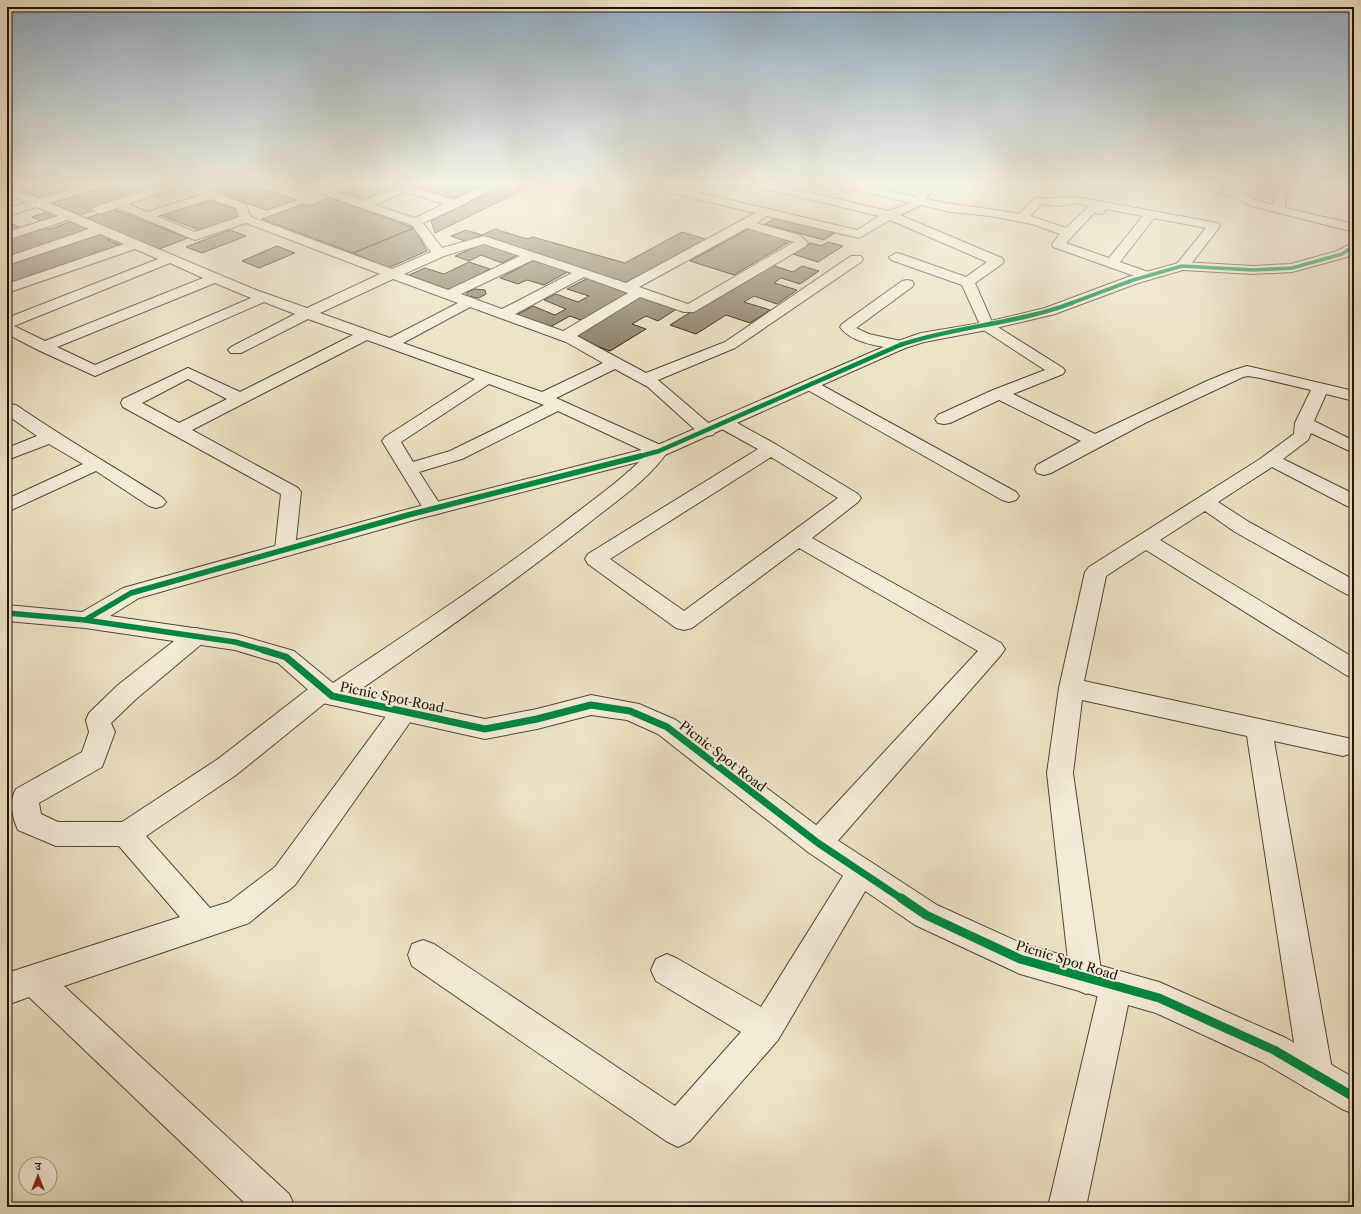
<svg xmlns="http://www.w3.org/2000/svg" width="1361" height="1214" viewBox="0 0 1361 1214" font-family="'Libre Caslon Text','Noto Serif Devanagari',serif">
	<rect width="100%" height="100%" fill="#ece2c4"/>
	<filter id="stains"><feTurbulence type="fractalNoise" baseFrequency=".005" numOctaves="4"/><feColorMatrix values="0 0 0 0 .2 0 0 0 0 .09 0 0 0 0 .02 0 0 0 .5 -.17"/></filter>
	<radialGradient id="worn" r=".72"><stop offset=".6" stop-color="#630" stop-opacity="0"/><stop offset="1" stop-color="#630" stop-opacity=".3"/></radialGradient>
	<path fill="#8b7f69" stroke="#211306" d="M7 183H25L8 188Z
		M44 183H98L43 199 21 190Z
		M118 183H170L174 185 80 215 53 203Z
		M222 183H243L252 186 260 183H274L261 188 297 200 267 210 213 192 230 186Z
		M357 183H405L362 201 335 192Z
		M429 183H487L454 198 417 188Z
		M510 183H537L435 233 431 221Z
		M330 198 414 228 353 253 262 219 304 204 309 206Z
		M206 199 239 211V219L204 232 161 215Z
		M113 209 188 238 159 249 84 219Z
		M50 211 62 215 43 222 32 217Z
		M778 217 836 232 824 240 765 224Z
		M76 220 96 229 7 259V237L42 226 50 229Z
		M7 222 24 229 7 235Z
		M414 228 427 251 388 268 353 253Z
		M750 228 792 240 734 275 690 261Z
		M495 229 527 239 533 237 625 263 682 232 705 239 625 284 482 235Z
		M230 230 246 236 202 253 186 247Z
		M466 230 482 235 467 242 451 236Z
		M102 231 116 237 108 240 121 245 7 286V263Z
		M828 242 843 246 818 262 793 254 811 243 821 246Z
		M485 243 519 254 502 263 481 255 469 261 455 256Z
		M277 246 295 253 259 268 242 261Z
		M536 259 571 270 544 285 527 280 518 284 500 278Z
		M469 262 490 269 449 290 409 275 425 268 444 274Z
		M768 264 793 272 802 266 819 271 800 284 781 278 774 283 797 290 777 304 754 296 744 302 770 310 750 323 726 315 696 334 670 325Z
		M588 278 632 293 583 321 570 316 548 328 515 316 533 306 555 315 566 309 544 300 556 294 578 302 589 296 567 289Z
		M475 289 485 290 486 294 479 298 467 296V292Z
		M642 295 678 308 658 321 646 316 632 324 646 329 610 351 572 337Z"/>
	<g fill="none" stroke-linecap="round" stroke-linejoin="round">
		<defs>
			<path id="minor" d="M94 183H112L111 185 49 203 256 290 307 308 380 274 246 223 195 240 118 208 99 214 93 210 95 207 169 183H190L245 204 251 217 392 269 431 252 412 225 321 194 297 183H313L325 188 336 183H352L335 192 363 201 404 185 454 200 488 183H503L460 206 423 223 442 248 484 236 626 283 755 213 638 185 637 183H658L857 230 879 216 750 185 749 183H770L888 211 911 203 835 185 834 183H855L916 197 928 183H939L926 199C957 206 988 208 1019 214L1035 198H1058L1076 197 1218 223 1220 226 1218 229 1187 269H1177L1175 266 1206 228 1154 218 1120 262 1151 273 1153 276 1151 279 1146 280 1053 247 1052 244 1060 234 1032 224 990 216 950 212 921 205 900 215 1002 258 1004 261 1002 264 975 283 993 324 1063 368 1065 371 1063 374 1013 394 1095 434 1207 381 1231 371 1247 366 1354 391V401L1326 394 1314 421 1354 441V453L1311 433 1308 440 1283 459 1354 494V508L1347 506 1272 467 1218 502 1249 522 1354 580V596L1346 594 1235 532 1205 511 1160 540 1354 658V678L1346 675 1146 550 1106 576 1084 681 1352 739 1354 742 1352 753 1343 756 1274 741 1333 1075 1328 1087 1316 1092 1304 1087 1299 1075 1247 736 1082 700 1073 773 1102 978 1097 989 1086 994 1075 989 1070 978 1047 773 1059 688 1085 572 1089 567 1260 459 1294 434 1295 423 1311 390 1260 378 1248 376 1243 377 1145 423 1051 473 1044 475 1037 473 1035 469 1037 465 1081 441 999 400 950 423 944 424 938 423 935 419 938 415 993 390 1045 370 982 329 962 285 891 260 889 257 896 253 901 254 966 277 987 262 890 220 859 238 767 216 756 223 800 235 808 243 806 246 694 312H684L640 297 577 336 646 373 725 342 851 256H861L863 259 861 262 735 348 658 380 713 427 716 431 713 435 707 436 701 435 648 387 615 369 556 398 665 447 668 451C647 482 613 503 585 526 506 588 423 646 341 703L332 705 325 703 236 775 146 836 210 908 229 902 275 867 395 704 404 701 413 704 416 711 413 718 295 885 249 923 64 986 289 1194 295 1207H249L29 997 7 1005V973L180 917 119 846H56L18 830C12 817 9 801 16 789L82 752 89 732 86 720 89 713 118 685 188 630 196 628 204 630 207 636 204 642 136 699 111 723 115 732 102 767 39 803 41 814 58 822H122L218 759 316 683 325 681 333 683C409 632 486 582 559 526 590 502 621 481 648 453L558 411 462 459 419 472 443 509 440 513 433 515 426 513 382 441 385 437 475 379 367 340 192 430 298 488 301 492 295 549 292 554 285 556 278 554 275 549 281 494 123 407 121 403 123 399 188 368 240 392 353 335 308 319 241 353H231L228 350 231 347 295 314 264 302 95 376 38 350 7 334V318L158 259 135 249 7 293V284L124 244 100 234 7 265V257L89 229 68 220 7 240V232L58 216 37 207 7 216V208L27 203 7 194V187L39 199ZM180 187 200 195 147 212 128 204ZM405 192 444 204 415 218 374 205ZM211 199 236 208 239 217 195 232 157 216ZM1076 203 1089 206 1066 228 1030 216 1042 204 1058 206ZM1106 209 1143 216 1109 258 1066 243 1094 213 1103 214ZM747 228 794 242 688 304 639 287ZM484 244 520 256 448 290 404 274 444 256ZM533 260 572 273 502 309 461 294ZM170 263 203 278 45 341 14 326ZM584 277 628 293 563 331 515 314ZM393 279 458 303 390 338 320 313ZM215 283 251 298 95 365 57 347ZM470 307 566 342 603 363 542 392 403 343ZM188 379 227 399 179 423 142 403ZM489 384 544 405 450 451 413 462 401 442Z
				M1188 183H1209L1241 191 1256 200 1273 205 1276 185 1292 183 1286 188 1285 208 1354 224V232L1248 205 1233 196 1189 185Z
				M907 280 912 281 914 284 912 287 856 328 869 334 905 342 908 345 905 348 900 350C881 346 852 344 840 327L842 324 902 281Z
				M810 380 816 382 1016 492 1019 496 1016 500 1009 502 1002 500 804 388 802 385 804 382Z
				M10 404 16 405C64 438 114 467 163 498L166 502 163 506 156 508 149 506 96 471 7 512V499L83 464 49 444 7 460V448L37 436 7 415V405Z
				M724 418 730 419 777 445 858 494 861 498 858 502 812 538 1001 643 1005 649 1001 655 828 852 818 856 808 852 804 843 808 834 978 651 799 548 692 628 684 630 676 628 588 564 585 559 588 554 758 449 718 427 715 423 718 419ZM771 457 838 498 684 611 610 559Z
				M861 859 871 863 875 872 871 881 778 1040 690 1141 678 1147 666 1141 412 966 408 955 412 944 423 940 434 944 675 1106 741 1032 656 981 651 970 656 959 667 954 678 959 761 1007 851 863Z
				M1116 970 1127 975 1132 986 1086 1207H1048L1100 986 1105 975Z"/>
			<path id="tertiary" d="M1354 242V252L1347 257 1292 272 1253 274 1183 270 1138 283 1055 314 987 330 924 342 905 348 665 455 414 520 139 598 110 616 235 634 294 651 339 688 485 719 537 709 591 695 639 704 676 720 828 834 937 905 1023 944 1159 982 1286 1038 1354 1078V1114L1342 1109 1262 1062 1156 1013 1020 974 915 925 808 852 658 734 627 720 591 715 537 729 485 739 323 703 278 663 235 650 85 628 7 621V605L82 612 123 588 401 511 653 447 895 342 921 333 987 322 1045 308 1128 277 1182 262 1253 266 1291 264 1337 251Z"/>
		</defs>
		<use href="#minor" stroke="#544736" stroke-width="2"/>
		<use href="#tertiary" stroke="#544736" stroke-width="2"/>
		<use href="#minor" fill="#f3ecd9" fill-rule="evenodd"/>
		<use href="#tertiary" fill="#f3ecd9" fill-rule="evenodd"/>
		<defs>
			<path id="cycleway-far4" d="M1069 304 1133 280 1182 266 1253 270 1292 268 1342 254 1354 246"/>
			<path id="cycleway-far3" d="M637 457 659 451 900 345C956 326 1016 324 1072 303"/>
			<path id="cycleway-far2" d="M7 613 85 620 235 642 267 651
				M85 620 131 593 408 515 641 456"/>
			<path id="cycleway-far1" d="M263 650 286 657 332 696 485 729 537 719 591 705 630 711 667 727 818 843 902 899"/>
			<path id="cycleway" d="M901 898 926 915 1020 959 1159 998 1274 1050 1354 1097"/>
		</defs>
		<use href="#cycleway-far4" stroke="#f3ecd9" stroke-width="5"/>
		<use href="#cycleway-far3" stroke="#f3ecd9" stroke-width="6"/>
		<use href="#cycleway-far2" stroke="#f3ecd9" stroke-width="8"/>
		<use href="#cycleway-far1" stroke="#f3ecd9" stroke-width="10"/>
		<use href="#cycleway" stroke="#f3ecd9" stroke-width="12"/>
		<use href="#cycleway-far4" stroke="#00873e" stroke-width="3.5"/>
		<use href="#cycleway-far3" stroke="#00873e" stroke-width="4.5"/>
		<use href="#cycleway-far2" stroke="#00873e" stroke-width="5.5"/>
		<use href="#cycleway-far1" stroke="#00873e" stroke-width="7"/>
		<use href="#cycleway" stroke="#00873e" stroke-width="9"/>
	</g>
	<linearGradient id="sky" x2="0" y2="1"><stop stop-color="#8eaac0"/><stop offset="0.52" stop-color="#f6f2e4"/><stop offset="1" stop-color="#f6f2e4" stop-opacity="0"/></linearGradient>
	<rect width="1361" height="353" fill="url(#sky)"/>
	<g text-anchor="middle" dominant-baseline="central" stroke-width="4" stroke-linejoin="round" paint-order="stroke">
		<g font-size="13" fill="#211306" stroke="#f3ecd9">
			<text transform="translate(392 697) rotate(12)">Picnic Spot Road</text>
			<text transform="translate(723 756) rotate(38)">Picnic Spot Road</text>
			<text transform="translate(1067 960) rotate(17)">Picnic Spot Road</text>
		</g>
	</g>
	<rect width="1361" height="1214" fill="none" stroke="#ece2c4" stroke-width="24"/>
	<rect x="8" y="8" width="1345" height="1198" fill="none" stroke="#211306" stroke-width="2"/>
	<rect x="12" y="12" width="1337" height="1190" fill="none" stroke="#211306"/>
	<g transform="translate(38 1176)"><circle r="19" fill="#f3ecd9" stroke="#9f9585"/>
	<path d="M0-3L7 15L0 10L-7 15Z" fill="#8f2418"/>
	<text y="-6" font-size="11" font-weight="bold" text-anchor="middle" fill="#211306">उ</text>
	</g>
	<rect width="100%" height="100%" filter="url(#stains)"/>
	<rect width="100%" height="100%" fill="url(#worn)"/>
</svg>
